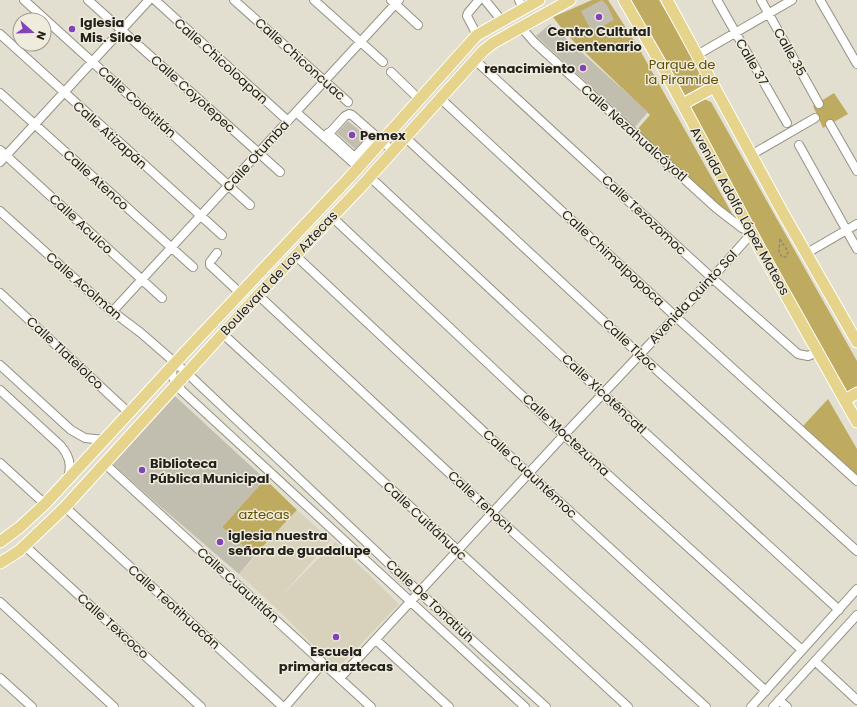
<svg xmlns="http://www.w3.org/2000/svg" width="857" height="707" viewBox="0 0 857 707" font-family="Poppins,sans-serif">
	<rect width="100%" height="100%" fill="#e2dfd0"/>
	<path fill="#d8d2bd" d="M297 510 331 540 282 595 335 542 399 604 337 669 273 605 239 574Z"/>
	<path fill="#bfab60" d="M592 0H608L637 45 734 217 732 222 636 131 650 115 566 34 553 17Z
		M626 0H659L704 76 705 82 704 85 684 96Z
		M834 93 848 114 823 128 813 106Z
		M704 99 711 102 857 361V388L848 392 845 391 691 114V107L697 102Z
		M828 399 857 449V476L803 426Z
		M265 479 297 510 254 556 222 527Z"/>
	<path fill="#c1bdaf" d="M602 0 607 5 614 20 592 32 581 11Z
		M550 24 648 112 635 127 536 36Z
		M348 121 366 136 355 149 337 133Z
		M175 396 265 479 222 527 254 556 239 574 154 501 113 464Z"/>
	<g fill="none" stroke-linecap="round" stroke-linejoin="round">
		<defs>
			<path id="minor" d="M24 0 250 205
				M88 0 280 172
				M155 0 288 121
				M234 0 348 102
				M314 0 383 62
				M391 0 418 25
				M485 0 502 21
				M519 0 523 9
				M717 0 787 123
				M761 0 819 104
				M820 0 857 64
				M0 34 222 235
				M477 35 467 16 468 13 479 0
				M697 55 792 0
				M475 60 712 278 798 354 808 356 818 352
				M391 72 419 99
				M0 93 193 267
				M440 98 676 317 857 481
				M296 112 358 167
				M830 124 857 171
				M328 133 361 163
				M325 138 345 116 349 114 352 115 393 151
				M406 138 639 354 857 551
				M799 145 857 249
				M0 150 162 298
				M751 155 815 118
				M351 161 375 135
				M0 162 149 0
				M370 177 603 394 839 610
				M0 211 104 305 141 333 187 373 419 592 546 707
				M332 217 564 435 802 650
				M217 253 210 262V265L240 293
				M807 253 857 224
				M295 255 528 473 766 691
				M0 293 129 413
				M258 295 492 513 706 707
				M112 312 399 0
				M223 334 628 707
				M171 364 173 378 182 391 525 707
				M0 365 71 430 85 438 104 440
				M0 390 61 446C69 456 72 465 68 477
				M0 463 45 504
				M104 463 371 707
				M65 507 283 707
				M25 546 201 707
				M0 602 114 707
				M376 640 449 707
				M815 661 857 700
				M0 678 32 707
				M340 678 564 435 712 278 752 233 742 228 716 208 534 42 521 27
				M779 700 787 707
				M285 707 323 663
				M751 707 857 589
				M773 707 857 615"/>
			<path id="major" d="M624 0 662 66 765 258 857 422
				M667 0 783 213 857 342
				M683 104 714 87
				M845 400 857 393
				M0 542 20 527 45 504 187 350 348 179 477 35 539 0
				M0 563 19 551 65 507 258 295 359 189 483 51 493 43 570 0"/>
		</defs>
		<use href="#minor" stroke="#949083" stroke-width="10"/>
		<use href="#major" stroke="#fff" stroke-width="13"/>
		<path stroke="#8b897e" stroke-width="1.5" stroke-dasharray="3 2" stroke-linecap="butt" d="M780 239 788 252 786 257H782L779 252Z"/>
		<use href="#minor" stroke="#fff" stroke-width="8"/>
		<use href="#major" stroke="#e6d48c" stroke-width="11"/>
	</g>
	<g fill="#8043b8" stroke="#f0ecdd" stroke-width="1.5">
		<circle cx="599" cy="17" r="4"/>
		<circle cx="72" cy="29" r="4"/>
		<circle cx="583" cy="68" r="4"/>
		<circle cx="352" cy="135" r="4"/>
		<circle cx="142" cy="470" r="4"/>
		<circle cx="220" cy="542" r="4"/>
		<circle cx="336" cy="637" r="4"/>
	</g>
	<g text-anchor="middle" dominant-baseline="central" stroke-width="3" stroke-linejoin="round" paint-order="stroke">
		<g font-size="13" font-weight="bold" fill="#22211b" stroke="#f0ecdd" text-anchor="start">
			<text x="80" y="22">Iglesia<tspan x="80" dy="15">Mis. Siloe</tspan></text>
			<text x="599" y="31" text-anchor="middle">Centro Cultutal<tspan x="599" dy="15">Bicentenario</tspan></text>
			<text x="575" y="68" text-anchor="end">renacimiento</text>
			<text x="360" y="135">Pemex</text>
			<text x="150" y="463">Biblioteca<tspan x="150" dy="15">Pública Municipal</tspan></text>
			<text x="228" y="535">iglesia nuestra<tspan x="228" dy="15">señora de guadalupe</tspan></text>
			<text x="336" y="651" text-anchor="middle">Escuela<tspan x="336" dy="15">primaria aztecas</tspan></text>
		</g>
		<g font-size="13" fill="#22211b" stroke="#f0ecdd">
			<text transform="translate(790 52) rotate(61)">Calle 35</text>
			<text transform="translate(300 59) rotate(42)">Calle Chiconcuac</text>
			<text transform="translate(221 61) rotate(42)">Calle Chicoloapan</text>
			<text transform="translate(752 62) rotate(60)">Calle 37</text>
			<text transform="translate(193 94) rotate(42)">Calle Coyotepec</text>
			<text transform="translate(137 102) rotate(42)">Calle Colotitlán</text>
			<text transform="translate(634 133) rotate(42)">Calle Nezahualcóyotl</text>
			<text transform="translate(110 135) rotate(42)">Calle Atizapán</text>
			<text transform="translate(256 156) rotate(-48)">Calle Otumba</text>
			<text transform="translate(96 180) rotate(42)">Calle Atenco</text>
			<text transform="translate(740 211) rotate(61)">Avenida Adolfo López Mateos</text>
			<text transform="translate(644 215) rotate(43)">Calle Tezozomoc</text>
			<text transform="translate(81 224) rotate(43)">Calle Aculco</text>
			<text transform="translate(613 258) rotate(43)">Calle Chimalpopoca</text>
			<text transform="translate(279 273) rotate(-47)">Boulevard de Los Aztecas</text>
			<text transform="translate(84 286) rotate(41)">Calle Acolman</text>
			<text transform="translate(693 297) rotate(-47)">Avenida Quinto Sol</text>
			<text transform="translate(630 345) rotate(43)">Calle Tizoc</text>
			<text transform="translate(65 353) rotate(43)">Calle Tlatelolco</text>
			<text transform="translate(604 394) rotate(43)">Calle Xicoténcatl</text>
			<text transform="translate(566 435) rotate(43)">Calle Moctezuma</text>
			<text transform="translate(530 474) rotate(43)">Calle Cuauhtémoc</text>
			<text transform="translate(481 502) rotate(43)">Calle Tenoch</text>
			<text transform="translate(425 521) rotate(43)">Calle Cuitláhuac</text>
			<text transform="translate(238 585) rotate(42)">Calle Cuautitlán</text>
			<text transform="translate(430 601) rotate(43)">Calle De Tonatiuh</text>
			<text transform="translate(174 607) rotate(42)">Calle Teotihuacán</text>
			<text transform="translate(113 626) rotate(42)">Calle Texcoco</text>
		</g>
		<g font-size="13" fill="#604f00" stroke="#f0ecdd">
			<text x="682" y="64">Parque de<tspan x="682" dy="15">la Piramide</tspan></text>
			<text x="264" y="514">aztecas</text>
		</g>
	</g>
	<g transform="translate(32 32) rotate(110)"><circle r="19" fill="#f0ecdd" stroke="#9e9b8f"/>
	<path d="M0-3L7 15L0 10L-7 15Z" fill="#8043b8"/>
	<text y="-6" font-size="11" font-weight="bold" text-anchor="middle" fill="#22211b">N</text>
	</g>
</svg>
